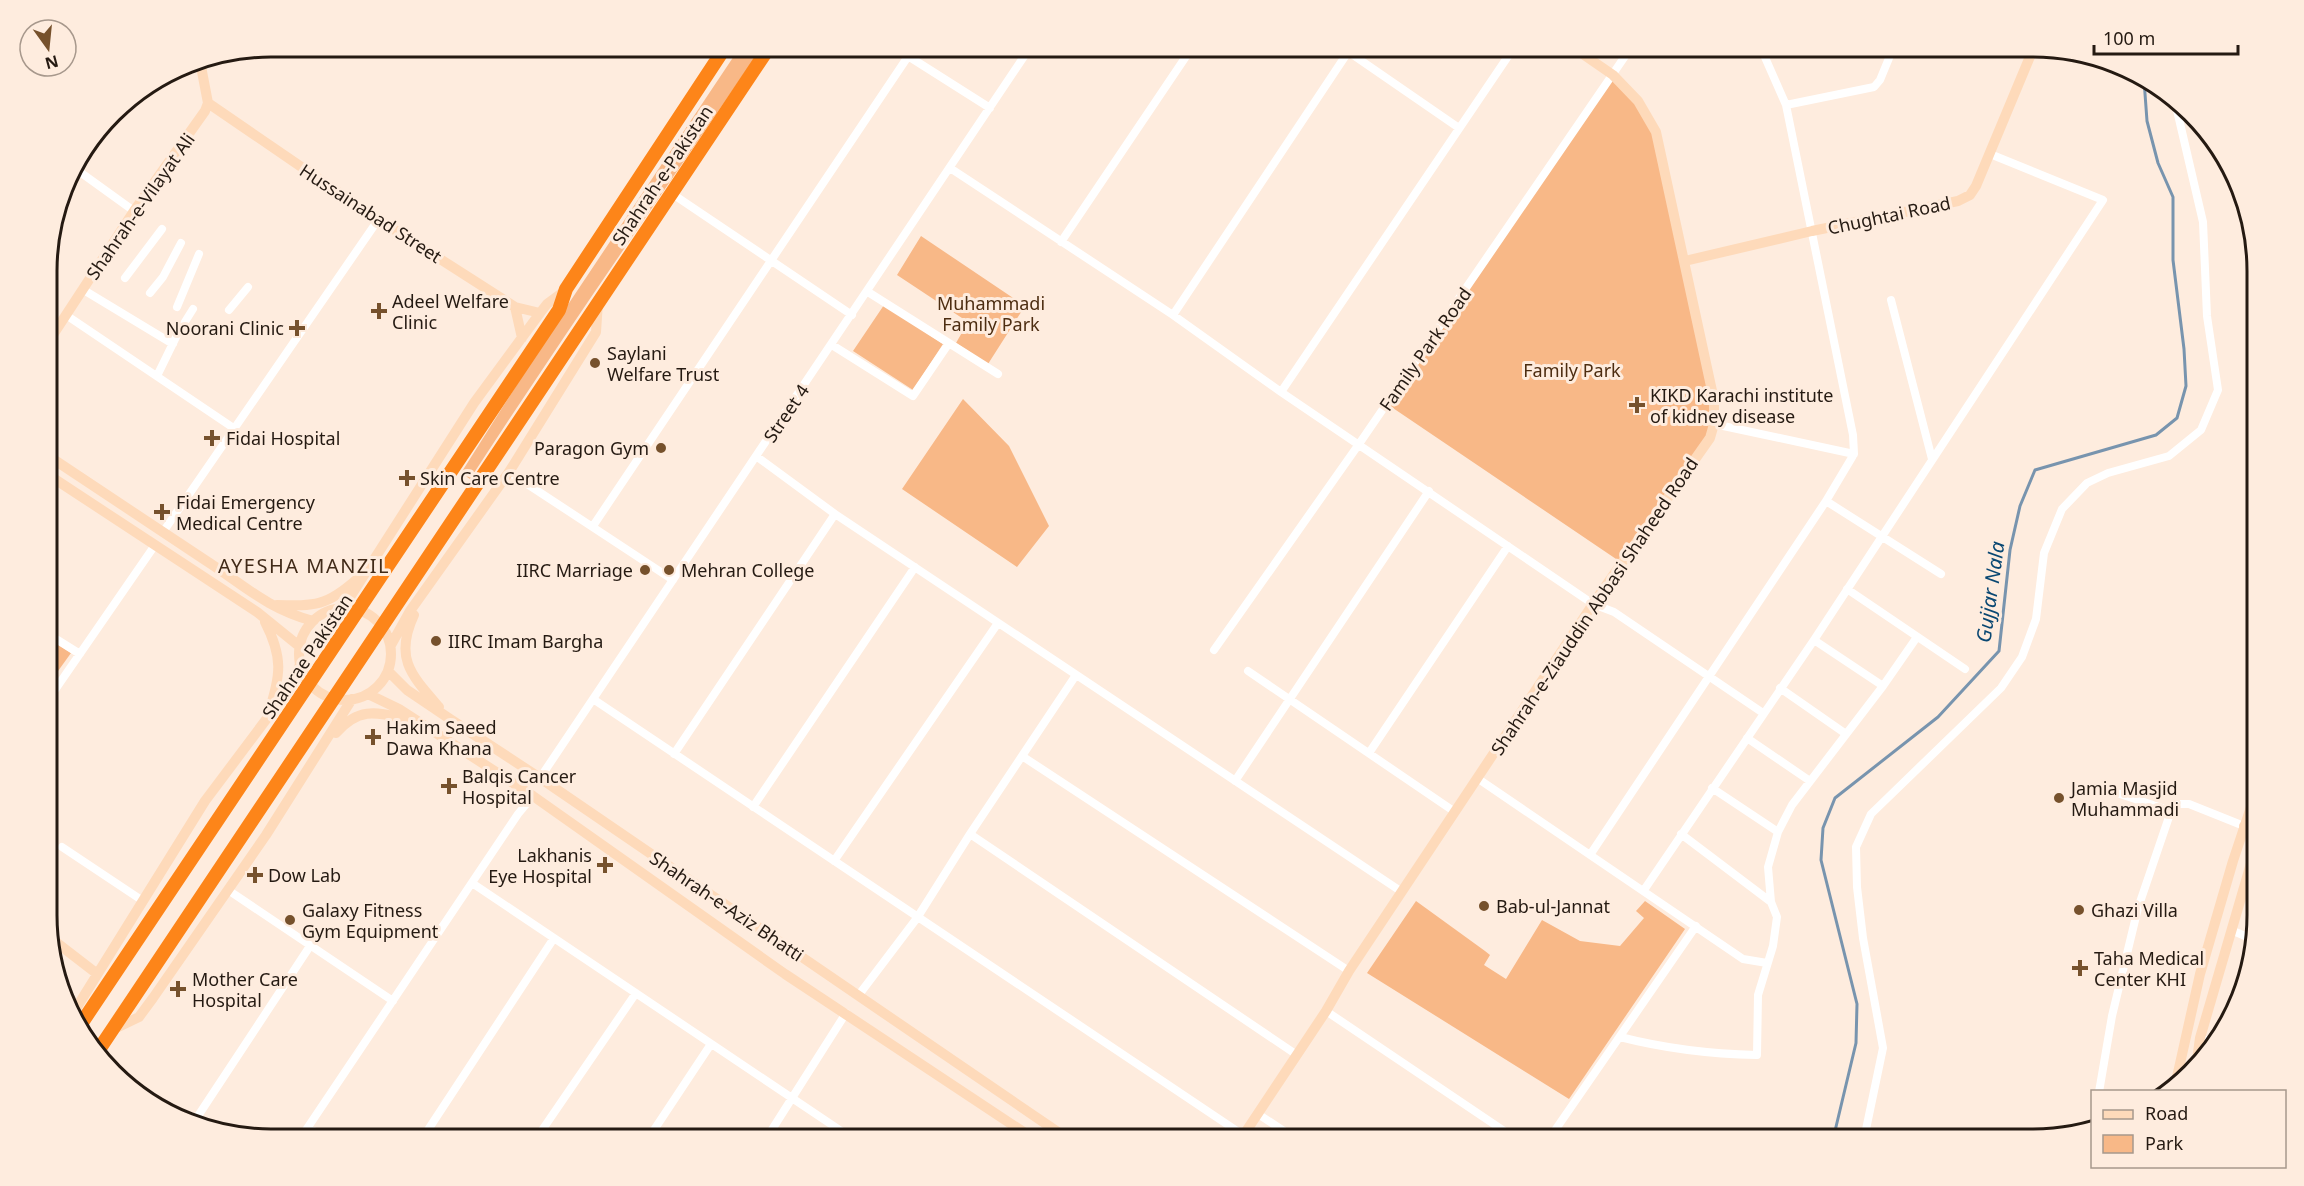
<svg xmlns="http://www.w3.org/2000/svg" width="2304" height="1186" viewBox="0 0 2304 1186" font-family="'Noto Sans',sans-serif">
	<rect width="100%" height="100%" fill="#feecde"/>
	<path fill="#f8b887" d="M740 47H762C664 191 565 333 470 479L461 473 561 315Z
		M1613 75 1656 132 1714 424 1622 563 1387 404Z
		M921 236 1025 306 988 364 956 343 968 322 897 275Z
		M884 305 943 344 913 390 853 351Z
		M963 399 1009 446 1049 526 1017 567 902 489Z
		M48 638 71 653 48 685Z
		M1416 901 1485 951 1490 955 1484 965 1506 979 1542 920 1580 941 1620 946 1644 918 1636 911 1645 901 1685 929 1569 1099 1367 973Z"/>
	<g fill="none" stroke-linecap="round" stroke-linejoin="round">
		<path stroke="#7894ae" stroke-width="3" d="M1836 1139 1835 1131 1856 1043 1857 1004 1821 860 1823 828 1835 798 1938 717 1999 651 2010 550 2020 506 2035 470 2156 435 2177 418 2186 386 2184 349 2173 260V197L2158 163 2147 121 2144 80"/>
		<path stroke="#fff" stroke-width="8" d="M1340 46 1459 128
			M908 56 990 108
			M1786 105 1874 87 1880 80 1894 46
			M73 167 134 211
			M950 168 1173 315 1281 392 1593 604 1614 612 1763 713
			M671 193 852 315
			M1061 242 1193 46
			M125 278 162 229
			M82 289 173 344
			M868 292 998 374
			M150 293 163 277 181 243
			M1891 300 1932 459
			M177 307 199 254
			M229 310 248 287
			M66 315 235 429
			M1173 315 1348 52
			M832 345 913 396 949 343
			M157 376 178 333 193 309
			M1281 392 1515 46
			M1714 424 1854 454
			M756 456 835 514 1402 892
			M509 472 673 580
			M1826 501 1941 574
			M593 526 915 46
			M163 532 378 220
			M1847 589 1965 669
			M48 634 80 654
			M1814 640 1883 686
			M1214 650 1359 444 1632 46
			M1248 671 1455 812
			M1780 688 1846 734
			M593 699 1243 1135
			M48 700 155 545
			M1747 738 1810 781
			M1369 753 1508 546
			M674 754 835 514
			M1022 756 1349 971
			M540 778 1031 46
			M1477 778 1743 959 1767 963
			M1235 781 1429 491
			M1712 788 1778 832
			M2102 788 2171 811
			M753 807 915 567
			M970 834 1297 1055
			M1681 834 1771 902
			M62 847 143 901
			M1590 855 1826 501 1854 454 1853 435 1786 105 1760 46
			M834 861 998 623
			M472 883 853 1139
			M228 890 393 1001
			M1644 890 1814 640 2103 200 1990 154
			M2231 930 2252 939
			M858 996 917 918 970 834 1076 675
			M1326 1011 1516 1139
			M1620 1037C1667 1049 1708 1054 1757 1055L1758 995 1773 946 1777 917 1771 902 1768 867 1778 832 1792 805 1883 686 1917 637
			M2200 1038 2215 1043
			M2099 1092 2112 1016 2138 908 2171 811 2179 804H2189L2244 826
			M1258 1114 1296 1139
			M194 1122 310 946
			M308 1127 325 1139
			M300 1139 518 814 533 796
			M422 1139 554 938
			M536 1139 636 993
			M648 1139 711 1044
			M766 1139 846 1013
			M1549 1139 1696 926
			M1864 1139 1883 1048 1863 938 1857 887 1856 847 1871 814 2001 688 2022 657 2036 619 2044 553 2062 509 2087 483 2108 473 2169 456 2201 430 2218 390 2207 316 2203 222 2176 106"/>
		<path stroke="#fedaba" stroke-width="10" d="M208 103 373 216 515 307 540 313
			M1685 261 1812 231 1958 201 1970 195 1976 186 2034 47
			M515 307 522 338
			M47 344 134 211 205 111 208 103 200 61
			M47 455C100 490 153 525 205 560 244 585 266 608 313 621
			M47 474 257 612 299 646
			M277 605C315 606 327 606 356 580
			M343 608 474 403 540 313 547 304 566 290
			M299 654a46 46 0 1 1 92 0a46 46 0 1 1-92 0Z
			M414 615C394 658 411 675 439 707
			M265 622C283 657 281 675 269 711
			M391 645 410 611 509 472 596 332 598 302
			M388 671 407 690 450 719 540 778 1068 1139
			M368 694 399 709 533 796 785 974 1034 1139
			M336 733C360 705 379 713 411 720
			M2244 826 2257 831
			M48 936 96 973
			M72 1015 205 801 286 693 300 665
			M114 1029 139 1017 153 998 266 835 352 699
			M2196 1068 2200 1038 2257 843
			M2175 1086 2200 974 2233 861 2257 789
			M1241 1139 1326 1011 1349 971 1593 604 1710 438 1714 424V400L1656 132 1638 101 1613 75 1571 46"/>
		<path stroke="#fd8519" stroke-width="14" d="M79 1027 559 310 566 289 726 46
			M96 1054 770 46"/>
	</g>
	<g fill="#76512c" stroke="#feecde" stroke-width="2">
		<path d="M376 302h6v6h6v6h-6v6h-6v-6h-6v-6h6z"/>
		<path d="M294 319h6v6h6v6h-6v6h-6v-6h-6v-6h6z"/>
		<circle cx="595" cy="363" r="6"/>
		<path d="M1634 396h6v6h6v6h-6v6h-6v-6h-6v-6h6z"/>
		<path d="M209 429h6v6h6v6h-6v6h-6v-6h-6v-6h6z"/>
		<circle cx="661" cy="448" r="6"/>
		<path d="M404 469h6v6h6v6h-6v6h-6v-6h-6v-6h6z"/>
		<path d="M159 503h6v6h6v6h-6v6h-6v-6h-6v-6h6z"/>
		<circle cx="645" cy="570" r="6"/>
		<circle cx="669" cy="570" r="6"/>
		<circle cx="436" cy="641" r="6"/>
		<path d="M370 728h6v6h6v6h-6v6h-6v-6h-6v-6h6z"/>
		<path d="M446 777h6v6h6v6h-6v6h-6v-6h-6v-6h6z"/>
		<circle cx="2059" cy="798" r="6"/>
		<path d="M602 856h6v6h6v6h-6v6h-6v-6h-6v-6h6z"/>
		<path d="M252 866h6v6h6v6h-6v6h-6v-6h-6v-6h6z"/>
		<circle cx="1484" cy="906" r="6"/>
		<circle cx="2079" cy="910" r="6"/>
		<circle cx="290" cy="920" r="6"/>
		<path d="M2077 959h6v6h6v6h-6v6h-6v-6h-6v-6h6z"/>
		<path d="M175 980h6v6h6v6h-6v6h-6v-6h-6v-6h6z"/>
	</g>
	<g text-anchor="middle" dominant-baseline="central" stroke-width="6" stroke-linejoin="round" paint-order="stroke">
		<g font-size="18" fill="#251a12" stroke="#feecde">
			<text transform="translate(662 175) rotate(-56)">Shahrah-e-Pakistan</text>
			<text transform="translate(140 206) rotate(-55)">Shahrah-e-Vilayat Ali</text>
			<text transform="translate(371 213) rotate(33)">Hussainabad Street</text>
			<text transform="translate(1889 215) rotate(-12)">Chughtai Road</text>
			<text transform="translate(1425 349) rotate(-55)">Family Park Road</text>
			<text transform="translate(786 413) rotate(-56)">Street 4</text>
			<text transform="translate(1594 606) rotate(-56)">Shahrah-e-Ziauddin Abbasi Shaheed Road</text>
			<text transform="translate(307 656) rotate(-56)">Shahrae Pakistan</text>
			<text transform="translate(727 906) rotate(34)">Shahrah-e-Aziz Bhatti</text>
		</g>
		<g font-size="18" fill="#251a12" stroke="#feecde" text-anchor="start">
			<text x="392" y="301">Adeel Welfare<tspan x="392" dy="21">Clinic</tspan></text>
			<text x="284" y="328" text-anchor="end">Noorani Clinic</text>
			<text x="607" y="353">Saylani<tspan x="607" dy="21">Welfare Trust</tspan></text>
			<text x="1650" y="395">KIKD Karachi institute<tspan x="1650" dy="21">of kidney disease</tspan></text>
			<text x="226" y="438">Fidai Hospital</text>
			<text x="649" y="448" text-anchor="end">Paragon Gym</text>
			<text x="420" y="478">Skin Care Centre</text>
			<text x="176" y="502">Fidai Emergency<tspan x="176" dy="21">Medical Centre</tspan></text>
			<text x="633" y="570" text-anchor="end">IIRC Marriage</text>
			<text x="681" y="570">Mehran College</text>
			<text x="448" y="641">IIRC Imam Bargha</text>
			<text x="386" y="727">Hakim Saeed<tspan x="386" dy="21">Dawa Khana</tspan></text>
			<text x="462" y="776">Balqis Cancer<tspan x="462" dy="21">Hospital</tspan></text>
			<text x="2071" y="788">Jamia Masjid<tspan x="2071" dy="21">Muhammadi</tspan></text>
			<text x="592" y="855" text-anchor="end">Lakhanis<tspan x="592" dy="21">Eye Hospital</tspan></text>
			<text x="268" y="875">Dow Lab</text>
			<text x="1496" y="906">Bab-ul-Jannat</text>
			<text x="302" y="910">Galaxy Fitness<tspan x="302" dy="21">Gym Equipment</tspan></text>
			<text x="2091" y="910">Ghazi Villa</text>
			<text x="2094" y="958">Taha Medical<tspan x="2094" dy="21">Center KHI</tspan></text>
			<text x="192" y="979">Mother Care<tspan x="192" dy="21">Hospital</tspan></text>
		</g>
		<g font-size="18" fill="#4d2d11" stroke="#feecde">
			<text x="991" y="303">Muhammadi<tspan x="991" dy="21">Family Park</tspan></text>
			<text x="1572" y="370">Family Park</text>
		</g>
		<g font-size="20" letter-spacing="1.5" fill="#412a18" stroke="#feecde">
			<text x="304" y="565">AYESHA MANZIL</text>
		</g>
		<g font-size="20" font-style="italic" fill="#094772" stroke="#feecde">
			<text transform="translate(1990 592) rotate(-82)">Gujjar Nala</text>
		</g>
	</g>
	<path d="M0 0H2304V1186H0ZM271 57H2033A214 214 0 0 1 2247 271V915A214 214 0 0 1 2033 1129H271A214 214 0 0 1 57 915V271A214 214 0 0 1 271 57Z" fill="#feecde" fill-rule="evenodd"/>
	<path fill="none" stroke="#251a12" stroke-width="3" d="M271 57H2033A214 214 0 0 1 2247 271V915A214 214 0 0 1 2033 1129H271A214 214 0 0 1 57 915V271A214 214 0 0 1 271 57Z"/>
	<rect x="2091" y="1090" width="195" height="78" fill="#feecde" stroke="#a7988c" stroke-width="1.5"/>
	<rect x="2103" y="1110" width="30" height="9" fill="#fedaba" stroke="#a7988c" stroke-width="1.5"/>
	<text x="2145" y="1120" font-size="18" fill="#251a12">Road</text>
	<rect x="2103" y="1135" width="30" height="18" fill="#f8b887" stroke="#a7988c" stroke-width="1.5"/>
	<text x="2145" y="1150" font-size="18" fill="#251a12">Park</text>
	<g transform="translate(48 48) rotate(165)"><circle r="28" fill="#feecde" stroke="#a7988c" stroke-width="1.5"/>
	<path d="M0-4.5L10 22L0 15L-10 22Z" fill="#76512c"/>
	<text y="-9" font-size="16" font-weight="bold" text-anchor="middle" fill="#251a12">N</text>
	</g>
	<path d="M2094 45v9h144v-9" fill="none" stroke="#251a12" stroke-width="3"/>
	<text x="2103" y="45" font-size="18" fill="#251a12" stroke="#feecde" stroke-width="4.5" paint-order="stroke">100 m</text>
</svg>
